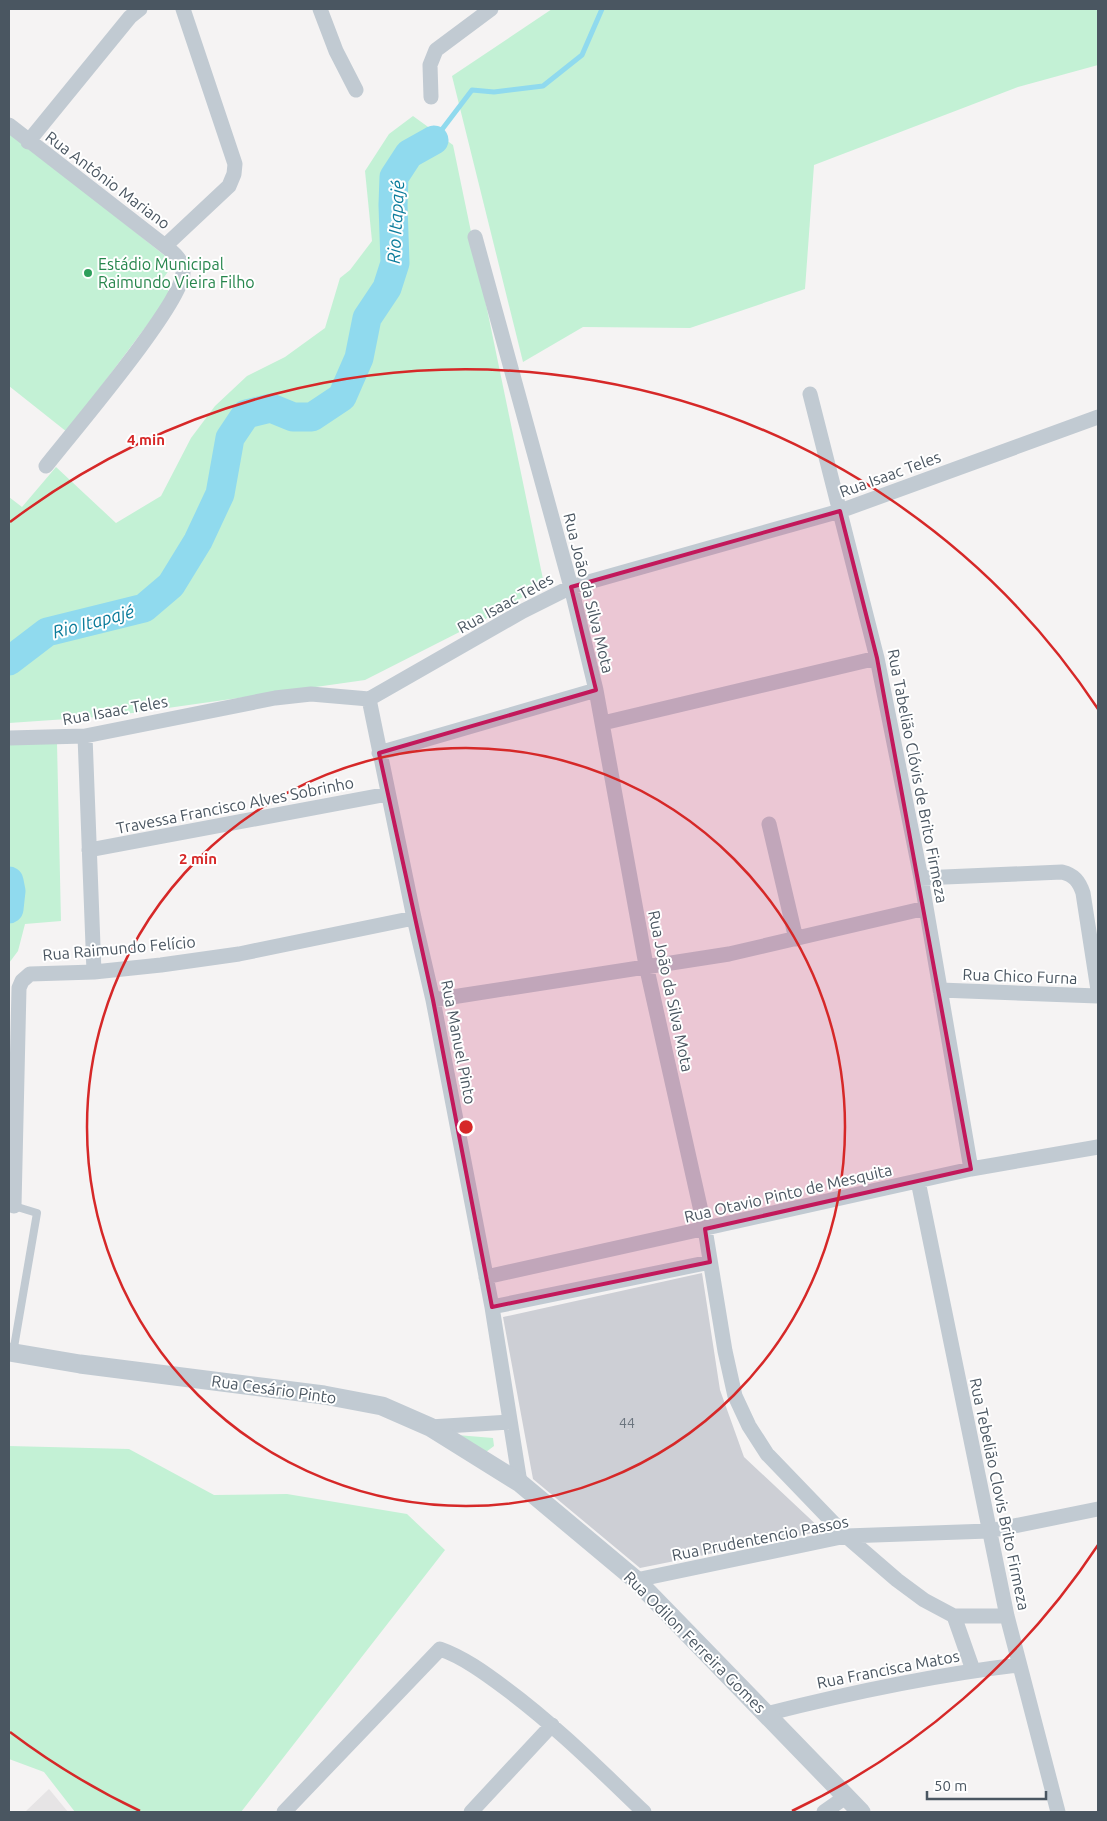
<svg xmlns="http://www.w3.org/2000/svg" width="1107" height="1821" viewBox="0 0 1107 1821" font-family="Ubuntu,sans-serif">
	<rect width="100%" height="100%" fill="#f5f3f3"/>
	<path fill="#e6e4e5" d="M49 1789 68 1812H25Z"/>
	<path fill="#c3f1d5" d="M552 9H1098V65L1018 87 814 165 805 289 690 328 583 327 523 362 452 76Z
		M413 116 453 145 544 584 495 614 365 680 111 716 9 723V497L22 507 56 467 116 523 161 496 191 438 215 406 247 376 285 357 325 328 340 278 350 270 372 241 365 171 389 134Z
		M9 131 174 263 160 283 171 293 67 432 9 386Z
		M57 743 61 921 25 924 18 951 9 963V744Z
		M457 1435 493 1438 494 1446 486 1452Z
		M9 1446 129 1449 214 1495 287 1494 407 1514 445 1550 241 1812H75L44 1772 9 1759Z"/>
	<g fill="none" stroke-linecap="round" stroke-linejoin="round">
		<path stroke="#90daee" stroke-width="5" d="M434 140 472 90 494 92 543 86 582 55 602 9"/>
		<path stroke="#90daee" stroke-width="29" d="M9 661 47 632 144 608 171 585 198 541 220 494 230 438 246 414 271 408 293 417H312L342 397 359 358 367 318 387 288 395 263 393 205 394 177 409 154 434 140
			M9 881 11 891 9 909"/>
	</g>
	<path fill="#cdcfd5" d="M702 1273 720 1390 744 1457 823 1531 640 1568 533 1479 503 1317Z"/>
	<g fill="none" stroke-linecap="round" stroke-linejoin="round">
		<path stroke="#c1cad2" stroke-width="8" d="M13 1353 37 1213 14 1206"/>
		<path stroke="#c1cad2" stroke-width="15" d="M320 9 336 51 356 90
			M431 97 430 65 436 50 491 9
			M9 125 165 246C174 253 184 261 183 273 182 304 71 434 46 466
			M28 142 130 17 140 9
			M475 237 571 587 596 690 646 965 705 1229 725 1351 735 1396 749 1426 767 1454 846 1536 897 1580 924 1600 954 1616H1007
			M165 246 229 186 234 174 235 164 183 9
			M810 394 877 658 921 878 971 1169
			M369 699 414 918 433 1000 492 1307 520 1483
			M603 723 877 658
			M85 736 94 972
			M9 738 85 736 275 698 311 694 369 699 523 611 571 587 840 511 1098 417
			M379 753 596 690
			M769 824 796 939
			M89 850 388 794
			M921 878 1062 872C1074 875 1079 881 1083 893L1098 990
			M940 990 1098 996
			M433 1000 729 954 926 908
			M918 1181 1007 1616 1058 1812
			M14 1206 19 988 22 981 30 974 94 972 161 965 239 954 414 918
			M486 1277 971 1169 1098 1147
			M492 1307 710 1262
			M430 1427 510 1422
			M636 1580 846 1536 989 1531 1098 1509
			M954 1616 973 1670
			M766 1714C849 1693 934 1675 1018 1665
			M284 1812 440 1649C463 1657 485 1673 505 1688 555 1725 599 1769 644 1812
			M471 1812 552 1725
			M824 1812 844 1798"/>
		<path stroke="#c1cad2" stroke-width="19" d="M9 1352 80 1364 324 1395 382 1406 430 1427 520 1483 636 1580 861 1812"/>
	</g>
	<path fill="#c2185b" fill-opacity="0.2" stroke="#c2185b" stroke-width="4" stroke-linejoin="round" d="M840 511 877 658 971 1169 705 1229 710 1262 492 1307 433 1000 379 753 596 690 571 587Z"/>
	<g fill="none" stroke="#d62828" stroke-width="2.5">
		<circle cx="466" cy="1127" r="379"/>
		<path d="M1098 1545A758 758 0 0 1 792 1811M140 1811A758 758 0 0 1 10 1732M10 522A758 758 0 0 1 1098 709"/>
	</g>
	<circle fill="#2e9e5b" stroke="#fff" stroke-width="2" cx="88" cy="273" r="5"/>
	<g text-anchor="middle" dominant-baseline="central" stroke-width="4" stroke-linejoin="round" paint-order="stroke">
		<g font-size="14" fill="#6b747e">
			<text x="627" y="1423">44</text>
		</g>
		<g font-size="16" fill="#4a5661" stroke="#fff">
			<text transform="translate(108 180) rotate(37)">Rua Antônio Mariano</text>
			<text transform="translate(890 474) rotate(-20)">Rua Isaac Teles</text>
			<text transform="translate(589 593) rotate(76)">Rua João da Silva Mota</text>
			<text transform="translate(505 603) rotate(-29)">Rua Isaac Teles</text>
			<text transform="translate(115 710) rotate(-10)">Rua Isaac Teles</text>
			<text transform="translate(918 776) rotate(79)">Rua Tabelião Clóvis de Brito Firmeza</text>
			<text transform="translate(235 805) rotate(-11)">Travessa Francisco Alves Sobrinho</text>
			<text transform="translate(119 948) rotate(-5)">Rua Raimundo Felício</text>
			<text transform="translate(1020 976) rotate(2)">Rua Chico Furna</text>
			<text transform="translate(671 991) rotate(78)">Rua João da Silva Mota</text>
			<text transform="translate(459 1042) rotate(79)">Rua Manuel Pinto</text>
			<text transform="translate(788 1193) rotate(-13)">Rua Otavio Pinto de Mesquita</text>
			<text transform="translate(274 1389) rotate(8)">Rua Cesário Pinto</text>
			<text transform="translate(1000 1494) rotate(78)">Rua Tebelião Clovis Brito Firmeza</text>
			<text transform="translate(760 1538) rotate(-11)">Rua Prudentencio Passos</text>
			<text transform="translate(695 1642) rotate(45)">Rua Odilon Ferreira Gomes</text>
			<text transform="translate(888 1669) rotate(-11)">Rua Francisca Matos</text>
		</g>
		<g font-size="16" fill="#27864d" stroke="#fff" text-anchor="start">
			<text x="98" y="264">Estádio Municipal<tspan x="98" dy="18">Raimundo Vieira Filho</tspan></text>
		</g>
		<g font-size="18" font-style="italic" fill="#0c7c9b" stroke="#fff">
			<text transform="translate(395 222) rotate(-87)">Rio Itapajé</text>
			<text transform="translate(93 621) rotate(-15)">Rio Itapajé</text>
		</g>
	</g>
	<circle cx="466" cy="1127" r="8" fill="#d62828" stroke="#fff" stroke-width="2.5"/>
	<g font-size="15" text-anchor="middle" font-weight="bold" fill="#d62828" stroke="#fff" stroke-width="4" stroke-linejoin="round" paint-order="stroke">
		<text x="146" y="445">4 min</text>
		<text x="198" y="864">2 min</text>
	</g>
	<rect width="1107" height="1821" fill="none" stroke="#4a5661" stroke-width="20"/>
	<path d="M927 1791v8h119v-8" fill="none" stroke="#4a5661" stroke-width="2.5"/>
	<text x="934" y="1791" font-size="15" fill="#4a5661" stroke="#ffffff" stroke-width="4" paint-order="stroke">50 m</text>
</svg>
